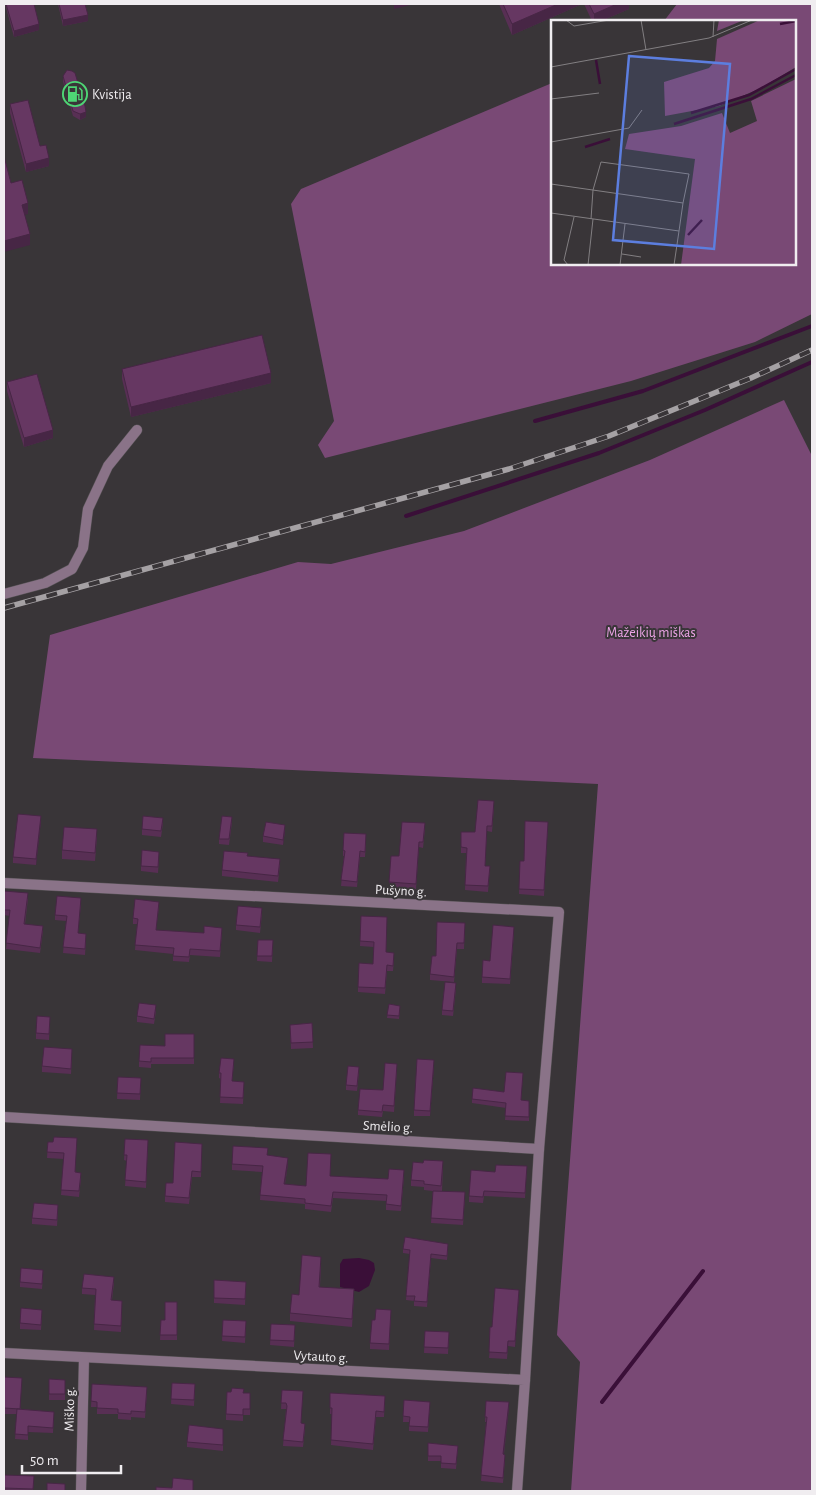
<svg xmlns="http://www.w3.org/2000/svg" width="816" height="1495" font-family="'Alegreya Sans',sans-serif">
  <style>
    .forest { fill: #794975 }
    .water { fill: #3a0f38 }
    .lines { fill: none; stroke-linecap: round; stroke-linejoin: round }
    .stream { stroke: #3a0f38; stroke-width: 4 }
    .minor-casing { stroke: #565255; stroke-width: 11 }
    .minor { stroke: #8a7388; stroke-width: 10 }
    .rail-casing { stroke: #a5a1a4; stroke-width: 5.5 }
    .rail { stroke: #393538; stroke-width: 4; stroke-dasharray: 11; stroke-linecap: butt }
    .wall { fill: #582f54 }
    .shaded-wall { fill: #472645 }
    .building { fill: #663762; stroke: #472645 }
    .labels { text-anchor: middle; stroke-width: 4; stroke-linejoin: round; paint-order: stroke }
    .poi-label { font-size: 14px; fill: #f0edf0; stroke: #393538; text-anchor: start }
    .park-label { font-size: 14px; fill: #eca4e6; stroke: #393538 }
    .street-label { font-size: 14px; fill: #f0edf0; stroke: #393538 }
    .inset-river { fill: none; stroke: #3a0f38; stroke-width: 2.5 }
    .inset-road { fill: none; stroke: #827f82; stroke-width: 1 }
    .view { fill: #5c7edf; fill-opacity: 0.15; stroke: #5c7edf; stroke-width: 2.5 }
    .inset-edge { fill: none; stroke: #f0edf0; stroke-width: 2.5 }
  </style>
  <rect width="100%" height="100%" fill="#393538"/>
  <g class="forest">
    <path d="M677 4H812V314L755 342 631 381 325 458 318 445 334 421 291 204 301 189 552 83V264H795V21H664Z"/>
    <path d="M784 400 812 456V1491H571L580 1362 557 1335 598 784 33 758 50 635 298 562 331 564 464 531 650 460Z"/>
  </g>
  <path class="water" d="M359 1258 369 1260 374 1263 375 1270 369 1286 359 1292 340 1287V1264L343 1259Z"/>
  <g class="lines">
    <g class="stream">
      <path d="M535 421 643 391 812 326"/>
      <path d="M406 516 599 453 705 410 812 362"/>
      <path d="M602 1402 703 1271"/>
    </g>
    <defs>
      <g id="minor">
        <path d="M4 594 45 583 72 569 83 548 88 509 108 466 137 430"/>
        <path d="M4 883 559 912 539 1149"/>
        <path d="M4 1117 539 1149 525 1380"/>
        <path d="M4 1353 525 1380 517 1491"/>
        <path d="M81 1491 84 1358"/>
      </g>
    </defs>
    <use href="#minor" class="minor-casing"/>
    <use href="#minor" class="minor"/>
    <defs>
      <path id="rail" d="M4 608 509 469 609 436 751 378 812 350"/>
    </defs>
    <use href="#rail" class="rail-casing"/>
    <use href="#rail" class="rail"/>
  </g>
  <g class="wall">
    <path d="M5 4H34L39 30 14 37Z"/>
    <path d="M58 4H85L88 21 63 26Z"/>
    <path d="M499 4H582L512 35Z"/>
    <path d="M584 4H629V9L601 21H592Z"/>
    <path d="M63 76 86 117 80 120 73 116 63 82Z"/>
    <path d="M10 104 40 146 49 166 26 172 10 113Z"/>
    <path d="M122 369 271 383 131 417 122 379Z"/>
    <path d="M7 382 53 438 24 447 7 391Z"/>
    <path d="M494 807 492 832 487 831 485 866H490L488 892 465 890 466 853H461V832H475Z"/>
    <path d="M41 821 36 865 13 863V857Z"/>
    <path d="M232 822 229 845 219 844V839Z"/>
    <path d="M548 822 544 896 519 894 520 861H524Z"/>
    <path d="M163 823 161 837 142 835V829Z"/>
    <path d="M425 829 423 848 419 847 416 889 389 888 391 856H399Z"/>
    <path d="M285 831 283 845 263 842V836Z"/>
    <path d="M97 837 95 861 62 859V850Z"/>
    <path d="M366 840 365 857H360L357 887 341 886 344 856H343V850Z"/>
    <path d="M247 856 280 865 278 882 222 876V870Z"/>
    <path d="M159 858 158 873 141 871V866Z"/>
    <path d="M4 891 28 899 25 924 43 931 40 953 6 949 10 916 4 915Z"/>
    <path d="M81 904 78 933 86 939 85 955 63 953 66 921 55 920V915Z"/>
    <path d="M159 907 156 930 204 933H222L220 957 190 955 189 962 173 961V954L135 950 137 924H133V918Z"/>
    <path d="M262 914 260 933 236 930V925Z"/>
    <path d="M361 916 386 952 394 959 393 971H387L385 994 358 992V987L373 964 374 947 360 946Z"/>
    <path d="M465 923 464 949H457L454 982 430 980V974L436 956Z"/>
    <path d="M514 932 510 984 482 983V977L490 961Z"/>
    <path d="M258 940H273L272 962 257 961Z"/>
    <path d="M456 989 453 1016 442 1015V1010Z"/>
    <path d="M389 1004 400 1006 399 1019 387 1018Z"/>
    <path d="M156 1011 154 1024 137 1022V1016Z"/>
    <path d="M50 1017 49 1040 36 1039V1033Z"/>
    <path d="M312 1023 313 1048 291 1049 290 1025Z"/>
    <path d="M194 1034V1064H151V1068L139 1067V1061L165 1046Z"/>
    <path d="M72 1055 71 1074 42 1072V1066Z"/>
    <path d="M234 1064 232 1081 244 1082 243 1104 220 1103 221 1079 219 1078V1073Z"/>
    <path d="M434 1066 430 1116H414V1110Z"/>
    <path d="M397 1069 394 1112 383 1111 382 1117 358 1115V1110L383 1090Z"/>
    <path d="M359 1073 357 1091 346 1090V1085Z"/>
    <path d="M118 1077 141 1078 140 1100 117 1099Z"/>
    <path d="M472 1099 529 1101V1121L505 1120 506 1108 472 1103Z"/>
    <path d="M54 1137 76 1172 81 1178 79 1197 61 1195 64 1159 47 1158 48 1142H53Z"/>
    <path d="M125 1139 148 1140 146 1188 125 1186 127 1161 124 1160Z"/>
    <path d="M202 1149 201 1177H192L189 1204 165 1202V1196L173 1183Z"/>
    <path d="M267 1155 288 1164 285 1184 306 1186 331 1176 388 1179 404 1176 401 1211 386 1210V1201L333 1198 331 1212 305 1209V1204L260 1200 262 1172 232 1170V1164Z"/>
    <path d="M527 1166 525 1198 484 1196 483 1203 469 1202V1196L495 1172Z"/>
    <path d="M443 1167 442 1191 465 1198 463 1225 431 1223 433 1191 424 1190V1187L411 1186V1180Z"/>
    <path d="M58 1210 57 1226 32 1224V1218Z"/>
    <path d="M448 1248 447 1260 431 1258 427 1307 414 1306V1301L406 1300 410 1254 403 1253V1249Z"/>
    <path d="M321 1264 320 1287 354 1296 352 1327 290 1321V1313L299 1295Z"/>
    <path d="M43 1276 42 1289 20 1287V1282Z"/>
    <path d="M214 1280 246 1282 245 1305 214 1303Z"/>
    <path d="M114 1283 112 1300 122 1307 121 1332 94 1330 95 1295 82 1294V1288Z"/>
    <path d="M519 1295 515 1347 508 1346 507 1359 489 1358 492 1327Z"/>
    <path d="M177 1302V1340H160L161 1320H165Z"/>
    <path d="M391 1310 389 1350 370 1349V1343L375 1320Z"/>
    <path d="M42 1315 41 1330 20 1329V1323Z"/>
    <path d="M223 1320 246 1321 245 1343 222 1341Z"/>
    <path d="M271 1324 295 1325 294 1347 270 1345Z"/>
    <path d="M425 1331 449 1332 448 1354 424 1353Z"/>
    <path d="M4 1377 21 1409 54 1412 53 1433 28 1432V1440L15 1439 17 1414H4Z"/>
    <path d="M49 1379 65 1380V1400H49Z"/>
    <path d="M172 1383 195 1384 194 1406 171 1404Z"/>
    <path d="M92 1384 147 1392 145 1418 131 1417V1420L118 1419V1414H97V1407H91Z"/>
    <path d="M282 1390 305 1429 303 1447 283 1446 286 1409H281Z"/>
    <path d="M243 1393H250V1415H243V1421L226 1420V1414Z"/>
    <path d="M330 1393 385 1396 384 1417H376L373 1450 331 1445 332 1414H330Z"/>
    <path d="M404 1400 430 1402 428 1432 409 1431V1422H403Z"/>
    <path d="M486 1401 509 1407 504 1454 505 1460 503 1483 481 1481 486 1422H485Z"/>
    <path d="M223 1429V1451L187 1447V1442Z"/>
    <path d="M428 1443 458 1446 456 1469 441 1468V1461H428Z"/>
    <path d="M4 1475 34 1476 33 1491H4Z"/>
  </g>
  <g class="shaded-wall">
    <path d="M394 4H414L394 9Z"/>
    <path d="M558 4H582L512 35V24Z"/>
    <path d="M617 4H629V9L601 21H594V14Z"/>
    <path d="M88 15V21L63 26V20Z"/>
    <path d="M39 24V30L14 37V31Z"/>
    <path d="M86 112V117L80 120V114Z"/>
    <path d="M49 158V166L26 172V164Z"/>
    <path d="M28 203V214L22 216V205Z"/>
    <path d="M30 234V245L4 252V241Z"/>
    <path d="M271 373V383L131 417V407Z"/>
    <path d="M53 430V438L24 447V438Z"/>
    <path d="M41 816V821L36 865V859Z"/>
    <path d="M285 825V831L283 845V840Z"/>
    <path d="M434 1060V1066L430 1116V1111Z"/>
    <path d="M288 1158V1164L284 1189V1184Z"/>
    <path d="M519 1290V1295L515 1347V1341Z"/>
    <path d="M509 1402V1407L503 1460V1454Z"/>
  </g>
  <g class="building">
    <path d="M6 4H34L39 24 14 31Z"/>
    <path d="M59 4H85L88 15 63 20Z"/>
    <path d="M503 4H558L512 24Z"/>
    <path d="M589 4H617L594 14Z"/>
    <path d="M67 70 72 71 75 73 85 106 86 112 80 114 73 111 63 76Z"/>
    <path d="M28 100 40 146 46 145 49 158 26 164 10 104Z"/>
    <path d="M4 156 11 183 22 180 28 203 22 205 30 234 4 241Z"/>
    <path d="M262 335 271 373 131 407 122 369Z"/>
    <path d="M37 374 53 430 24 438 7 382Z"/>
    <path d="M478 800 494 801 492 826H487L485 866H490L488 886 465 885 467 848 461 847V832H475Z"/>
    <path d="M18 814 41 816 36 859 13 857Z"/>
    <path d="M143 816 163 818 161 831 142 829Z"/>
    <path d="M222 816 232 817 229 839H219Z"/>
    <path d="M525 821 548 822 544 890 519 889 520 861H524Z"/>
    <path d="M266 822 285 825 283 840 263 836Z"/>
    <path d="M402 822 425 823 423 842H419L416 884 389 882 391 856H399Z"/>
    <path d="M64 827 97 829 95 853 62 850Z"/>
    <path d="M344 833 366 834 365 852 360 851 357 882 341 880 345 851 343 850Z"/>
    <path d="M142 850 159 852 158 867 141 866Z"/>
    <path d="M224 851 248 853 247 856 280 859 278 876 222 870Z"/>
    <path d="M4 891 28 893 24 924 43 926 40 948 6 943 10 910H4Z"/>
    <path d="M57 896 81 898 78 933 86 934 85 949 63 947 67 916 55 915Z"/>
    <path d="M135 899 159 902 156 930 204 933V926L222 928 220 951 190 949 189 957 173 956 174 948 135 945 138 919 133 918Z"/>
    <path d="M238 906 262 908 260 927 236 925Z"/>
    <path d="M361 916 387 917 386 952 394 953 393 966 387 965 385 988 358 987 359 963 373 964 374 942 360 941Z"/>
    <path d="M437 922 465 923 464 943H457L454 977 430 974 432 956H436Z"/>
    <path d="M493 925 514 927 510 979 482 977 483 960 490 961Z"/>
    <path d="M258 940H273L272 956H257Z"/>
    <path d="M445 982 456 983 453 1011 442 1010Z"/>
    <path d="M139 1003 156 1005 154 1019 137 1016Z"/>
    <path d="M389 1004 400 1006 399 1016 387 1015Z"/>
    <path d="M37 1016 50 1017 49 1034 36 1033Z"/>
    <path d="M312 1023 313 1042 291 1043 290 1025Z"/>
    <path d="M165 1034H194V1058H151V1062L139 1061 140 1045 165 1046Z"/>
    <path d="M44 1047 72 1049 71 1069 42 1066Z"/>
    <path d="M221 1058 234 1059 232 1081 244 1082 243 1098 220 1097 221 1073H219Z"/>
    <path d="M417 1059 434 1060 430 1111 414 1110Z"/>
    <path d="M385 1063 397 1064 394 1106 383 1105 382 1112 358 1110 360 1089 383 1090Z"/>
    <path d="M348 1066 359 1067 357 1086 346 1085Z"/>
    <path d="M506 1072 523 1073 521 1100 529 1101V1117L505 1116 506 1103 472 1099 473 1088 504 1092Z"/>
    <path d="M118 1077 141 1078 140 1094 117 1093Z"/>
    <path d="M54 1137 77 1138 75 1172 81 1173 79 1191 61 1190 64 1153 47 1152 48 1142H53Z"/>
    <path d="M125 1139 148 1140 146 1182 125 1180 127 1155H124Z"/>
    <path d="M175 1142 202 1144 201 1172 192 1171 189 1198 165 1196 166 1183H173Z"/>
    <path d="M233 1146 268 1148 267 1155 288 1158 284 1184 306 1186 308 1153 331 1154 330 1176 388 1179 389 1169 404 1170 401 1206 386 1204 387 1195 333 1192 331 1206 305 1203V1199L260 1195 263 1166 232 1164Z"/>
    <path d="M4 1159H5L4 1174Z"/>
    <path d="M424 1160 443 1161 441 1186 424 1184V1181L411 1180 413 1162 423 1163Z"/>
    <path d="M496 1165 527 1166 525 1193 484 1191 483 1197 469 1196 471 1170 495 1172Z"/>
    <path d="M433 1191 465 1192 463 1220 431 1218Z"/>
    <path d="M34 1203 58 1205 57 1220 32 1218Z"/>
    <path d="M405 1237 448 1244 447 1256 431 1254 427 1302 414 1301 415 1296H406L410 1250 403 1249Z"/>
    <path d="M302 1255 321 1257 319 1287 354 1289 352 1319 290 1313 292 1294 299 1295Z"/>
    <path d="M21 1268 43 1270 42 1284 20 1282Z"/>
    <path d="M84 1274 114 1277 111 1300 122 1301 121 1326 94 1324 96 1289 82 1288Z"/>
    <path d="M214 1280 246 1282 245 1299 214 1298Z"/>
    <path d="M495 1288 519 1290 515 1341H508L507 1353 489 1352 490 1327H492Z"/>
    <path d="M165 1302H177V1335H160L161 1320H165Z"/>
    <path d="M21 1308 42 1310 41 1325 20 1323Z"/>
    <path d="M376 1309 391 1310 389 1344 370 1343 372 1320H375Z"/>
    <path d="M223 1320 246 1321 245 1337 222 1336Z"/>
    <path d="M271 1324 295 1325 294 1341 270 1340Z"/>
    <path d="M425 1331 449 1332 448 1348 424 1347Z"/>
    <path d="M4 1377 22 1378 20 1409 4 1408Z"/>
    <path d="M49 1379 65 1380V1394H49Z"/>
    <path d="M172 1383 195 1384 194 1400 171 1399Z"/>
    <path d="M92 1384 147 1387 145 1412 131 1411V1414L118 1413V1409L97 1408V1402L91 1401Z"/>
    <path d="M232 1388 244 1389 243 1393H250V1409H243V1415L226 1414 227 1392H231Z"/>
    <path d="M282 1390 303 1391 301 1423 305 1424 303 1442 283 1440 287 1406 286 1403H281Z"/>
    <path d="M330 1393 385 1396 384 1412 376 1411 373 1444 331 1440 332 1408H330Z"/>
    <path d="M404 1400 430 1402 428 1427 409 1426 410 1417 403 1416Z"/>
    <path d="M486 1401 509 1402 503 1454 505 1455 503 1478 481 1475 487 1417H485Z"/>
    <path d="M17 1409 54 1412 53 1428 28 1426V1435L15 1434Z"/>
    <path d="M189 1425 223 1429V1445L187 1442Z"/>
    <path d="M428 1443 458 1446 456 1464 441 1463V1456H428Z"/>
    <path d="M4 1475 34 1476 33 1489 4 1488Z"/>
    <path d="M173 1478 193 1480V1491H156V1487L172 1488Z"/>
    <path d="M47 1483 65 1484V1491H47Z"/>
  </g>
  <defs>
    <symbol id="fuel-ring" viewBox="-11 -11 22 22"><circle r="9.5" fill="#393538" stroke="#4ed675" stroke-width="1.5"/><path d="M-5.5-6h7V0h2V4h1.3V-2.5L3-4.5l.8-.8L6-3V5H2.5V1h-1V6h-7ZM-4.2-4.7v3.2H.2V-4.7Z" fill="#4ed675"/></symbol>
  </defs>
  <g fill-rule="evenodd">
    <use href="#fuel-ring" x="61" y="80" width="28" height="28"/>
  </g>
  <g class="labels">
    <g class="poi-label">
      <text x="92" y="99">Kvistija</text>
    </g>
    <g class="park-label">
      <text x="651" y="637">Mažeikių miškas</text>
    </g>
    <g class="street-label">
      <text transform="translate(401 890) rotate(3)" y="5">Pušyno g.</text>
      <text transform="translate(388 1126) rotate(3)" y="5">Smėlio g.</text>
      <text transform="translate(321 1356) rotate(3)" y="5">Vytauto g.</text>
      <text transform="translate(69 1409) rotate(-89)" y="5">Miško g.</text>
    </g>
  </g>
  <g transform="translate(551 20)">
    <rect width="245" height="245" fill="#393538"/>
    <path d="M168 0H193L166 11ZM209 0H245V47L210 68 168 86 114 96 113 62 158 48 164 41 166 19ZM245 59V245H130L144 139 74 129 78 114 130 106 171 93 179 113 206 101 200 81Z" fill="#794975"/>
    <path class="inset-river" d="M229 4 245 1M45 40 49 64M140 93 198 75 245 49M123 104 200 79 245 55M34 127 59 119M137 215 151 200"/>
    <path class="inset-road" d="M15 0 23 6 58 0M90 0 95 30M162 17 163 0M0 47 158 18 201 0M0 79 48 73M0 122 78 108 91 90M0 164 132 183 128 211M0 193 128 211 123 245M40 199 42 170 50 142 138 154 132 183M71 234 90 237M17 245 13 240 23 197M37 245 42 199M69 245 74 204"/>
    <path class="view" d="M78 36 179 44 163 229 62 220Z"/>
    <rect width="245" height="245" class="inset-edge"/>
  </g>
  <rect width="816" height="1495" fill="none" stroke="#f0edf0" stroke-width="10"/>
  <path d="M22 1465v8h99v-8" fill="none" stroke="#f0edf0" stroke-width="2.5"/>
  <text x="30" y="1465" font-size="15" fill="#f0edf0" stroke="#393538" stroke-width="4" paint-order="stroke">50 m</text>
</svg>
